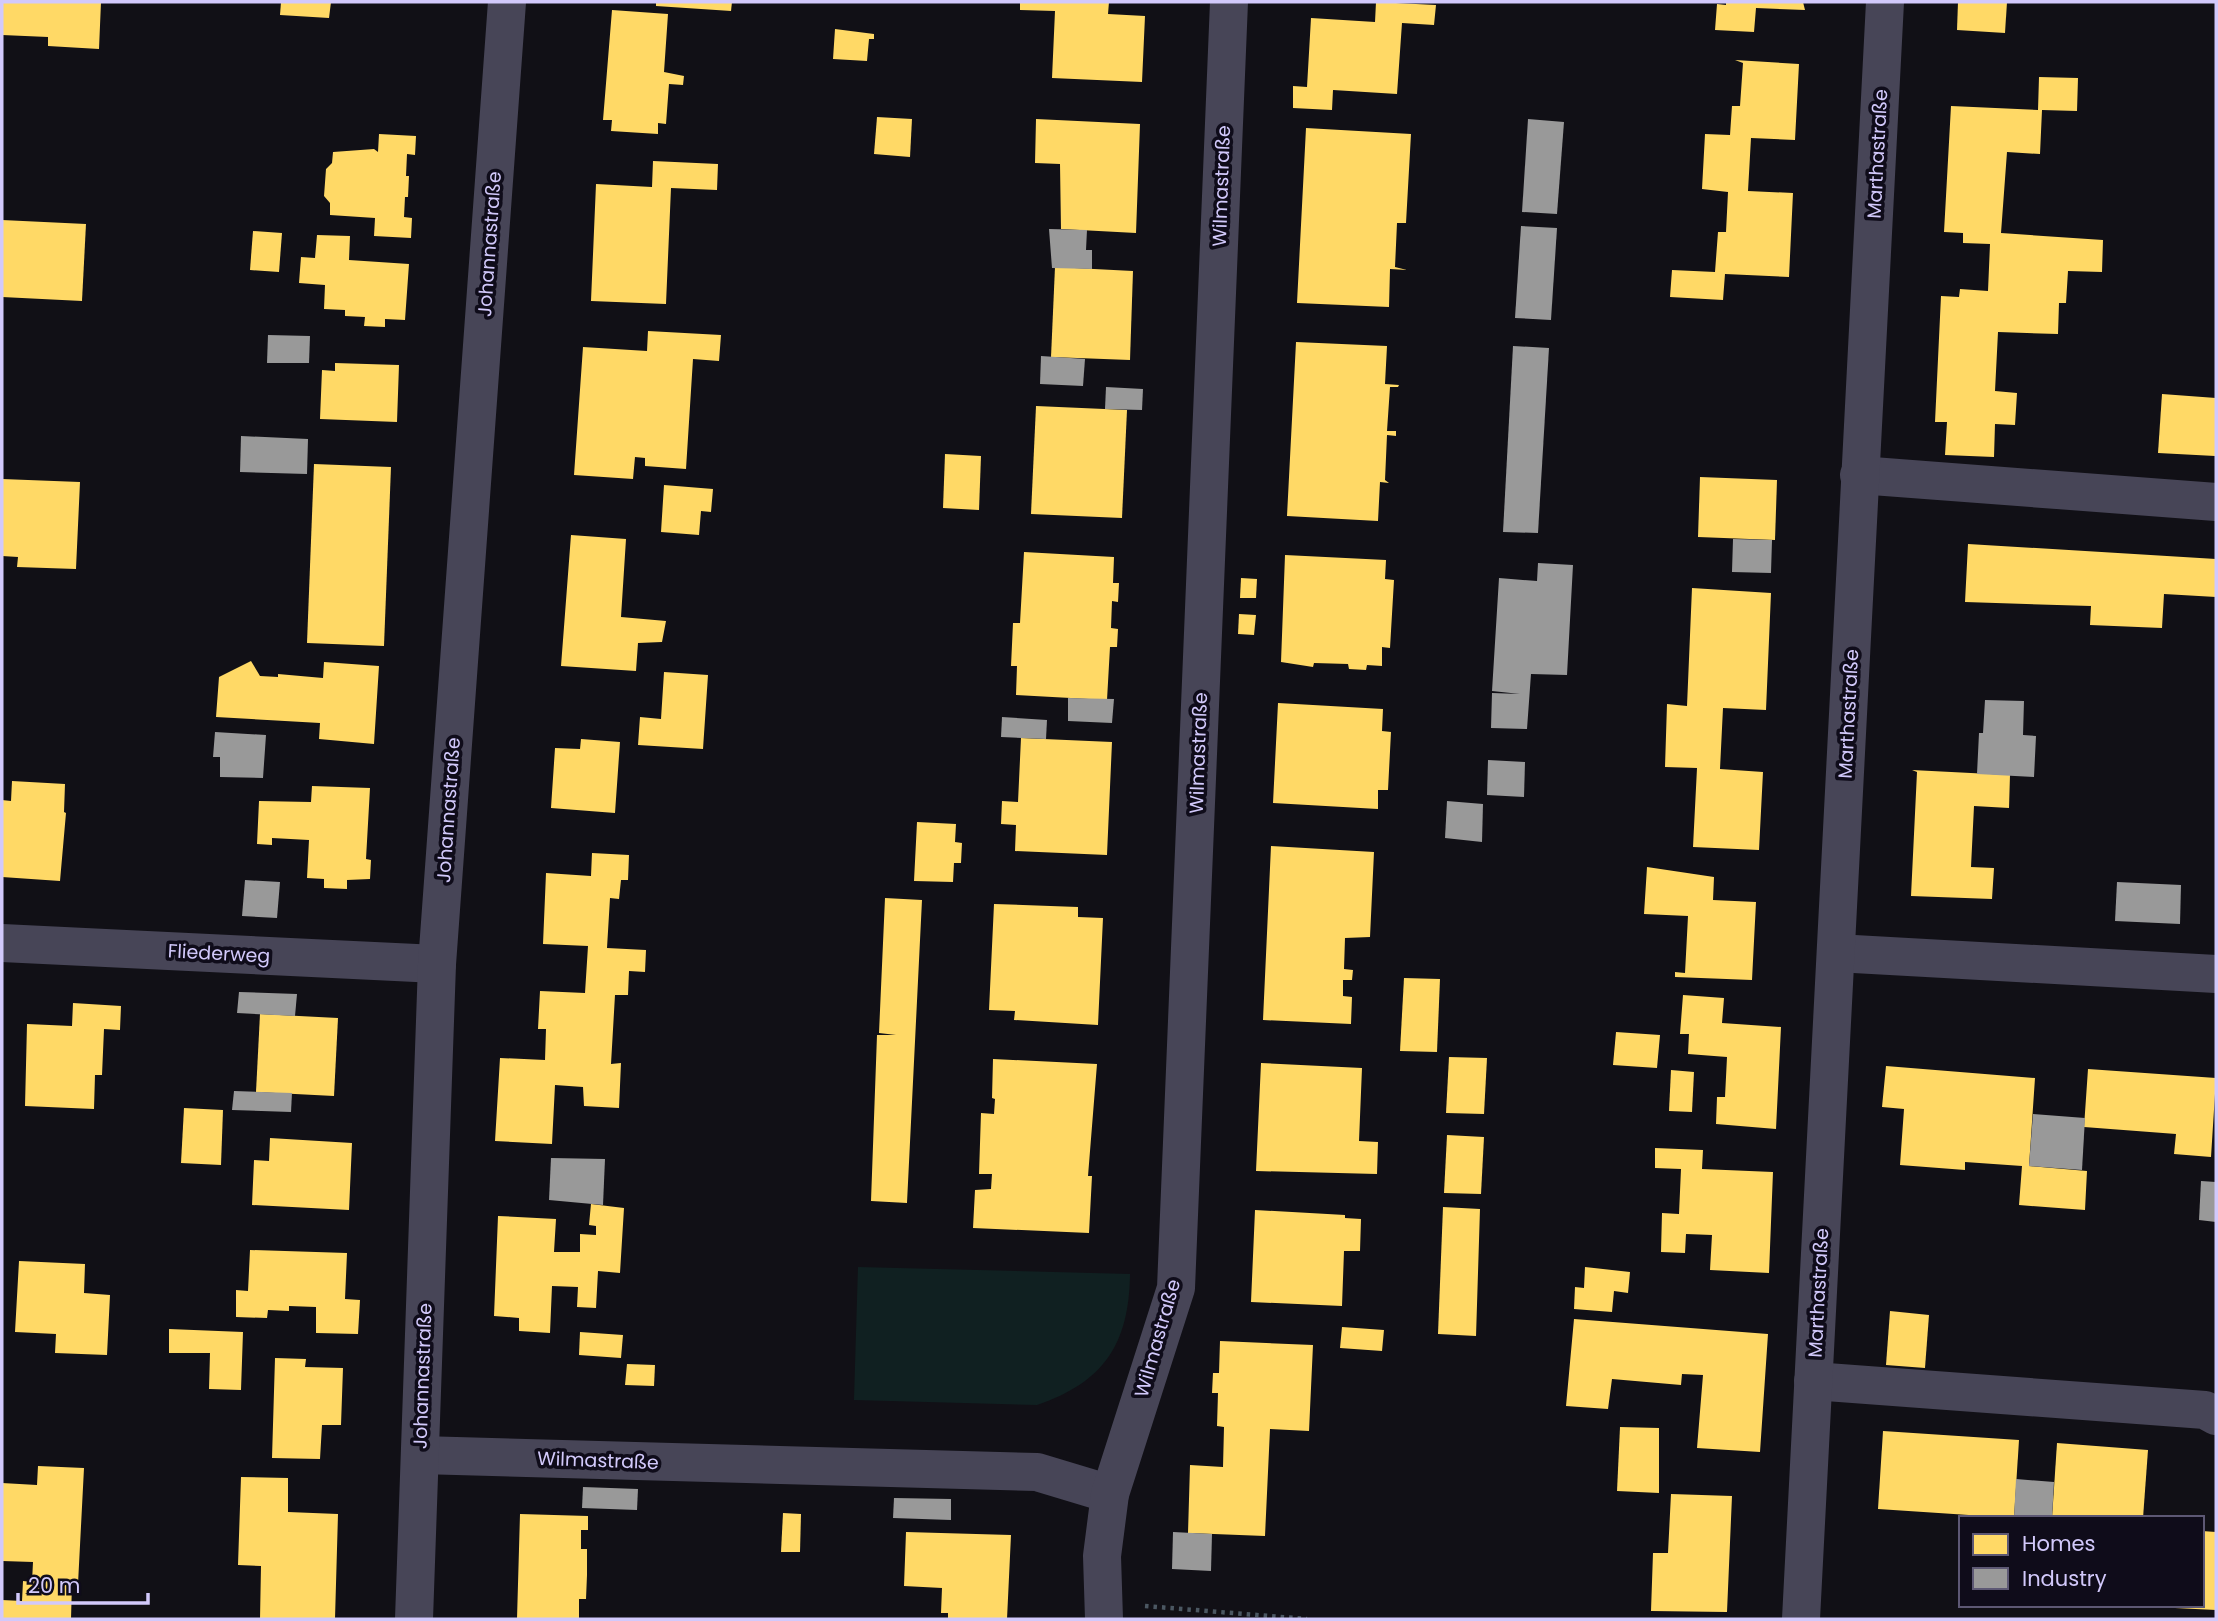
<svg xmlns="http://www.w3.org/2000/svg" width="2218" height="1621" font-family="Poppins,sans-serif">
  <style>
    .green { fill: #102021 }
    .homes { fill: #ffd966 }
    .industry { fill: #999 }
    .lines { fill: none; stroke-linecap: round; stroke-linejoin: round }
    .path { stroke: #4b5762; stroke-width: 4.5; stroke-dasharray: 3.5 5; stroke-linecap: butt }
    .minor { stroke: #474557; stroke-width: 38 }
    .labels { text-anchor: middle; stroke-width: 7; stroke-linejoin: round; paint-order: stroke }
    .street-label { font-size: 19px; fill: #d2c9fb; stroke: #0f0c1a }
  </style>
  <rect width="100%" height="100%" fill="#111016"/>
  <path class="green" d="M858 1267 1130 1274C1129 1344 1104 1382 1037 1405L854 1400Z"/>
  <g class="homes">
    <path d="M2 2H101L99 49 48 46V37L2 35Z"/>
    <path d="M281 2H331L329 18 280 15Z"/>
    <path d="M656 2H732L731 11 656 6Z"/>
    <path d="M1020 2H1109L1108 14 1145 16 1142 82 1052 78 1055 11 1020 10Z"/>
    <path d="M1376 2 1436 5 1434 25 1402 23 1397 94 1333 90 1332 110 1293 108V86L1307 87 1311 18 1375 22Z"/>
    <path d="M1726 2H1803L1805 10 1756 8 1754 32 1715 30 1717 4 1726 5Z"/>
    <path d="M1958 2H2007L2005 33 1957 30Z"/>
    <path d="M612 10 668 14 664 72 684 76 683 85 669 84 666 124 658 123V134L611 131 612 120H603Z"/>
    <path d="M835 29 874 34V39H869L867 61 833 59Z"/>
    <path d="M1735 60 1799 64 1795 140 1751 138 1748 191 1793 193 1789 277 1725 274 1723 300 1670 297 1672 270 1715 272 1718 232H1726L1728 192 1702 189 1705 134 1730 135 1732 106H1740L1743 63Z"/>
    <path d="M2039 77 2078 78 2077 111 2042 110 2040 154 2007 152 2001 233 2103 240 2102 272 2068 271 2066 303H2059L2058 334 1998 332 1995 391 2017 393 2015 425 1995 424 1994 457 1945 455 1947 422H1935L1941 296 1959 297 1960 289 1988 291 1990 244 1963 243V233L1944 232 1951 106 2038 110Z"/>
    <path d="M877 117 912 119 910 157 874 154Z"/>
    <path d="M1036 119 1140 124 1136 233 1061 229 1060 164 1035 163Z"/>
    <path d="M1306 128 1411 134 1406 223H1397L1395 267 1407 270 1390 269 1389 307 1297 303Z"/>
    <path d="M379 134 416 136 415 155 407 154 406 176H409L408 197H405L404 217 412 218 411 238 374 236 375 218 330 215V203L324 196 326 169 332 163 333 152 374 149 378 152Z"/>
    <path d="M653 161 718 164 717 190 671 188 666 304 591 301 596 184 652 187Z"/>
    <path d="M2 220 86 224 82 301 2 297Z"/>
    <path d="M253 231 282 233 279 272 250 270Z"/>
    <path d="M317 235 350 236 349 260 409 264 405 320 385 319V327L364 326 365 317 345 316V310L324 309 325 285 299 283 301 257 315 258Z"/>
    <path d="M1055 267 1133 271 1130 360 1051 357Z"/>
    <path d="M648 331 721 335 719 361 693 359 686 469 645 466V458L635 457 633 479 574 475 583 347 647 351Z"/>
    <path d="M1296 342 1387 346 1385 384 1399 385 1398 387H1390L1387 431H1396V436L1387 435 1385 480 1389 483 1380 482 1378 521 1287 516Z"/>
    <path d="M335 363 399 365 397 422 320 419 322 370 335 371Z"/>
    <path d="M2162 394 2216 398 2215 456 2158 453Z"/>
    <path d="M1036 406 1127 410 1122 518 1031 514Z"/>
    <path d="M945 454 981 456 979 510 943 508Z"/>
    <path d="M314 464 391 467 384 646 307 643Z"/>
    <path d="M1700 477 1777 480 1775 540 1698 537Z"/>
    <path d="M2 479 80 482 76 569 17 567 18 557 2 556Z"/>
    <path d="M664 485 713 489 711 512 701 511 699 535 661 532Z"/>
    <path d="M571 535 626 539 621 617 666 621 662 642 638 643 636 671 561 666Z"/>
    <path d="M1968 544 2216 559V597L2164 594 2162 628 2090 625 2091 606 1965 602Z"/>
    <path d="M1024 552 1114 557 1113 583H1119L1118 602 1112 601 1111 628 1118 629 1117 647H1110L1107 700 1016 695 1017 666H1011L1013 623H1020Z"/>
    <path d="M1285 555 1386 560 1385 579 1394 580 1390 648 1382 647V666L1367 665 1366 670 1349 669 1348 664 1314 663 1313 667 1281 662Z"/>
    <path d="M1241 578 1257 579 1256 598H1240Z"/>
    <path d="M1692 588 1771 593 1766 710 1723 708 1720 769 1763 772 1759 850 1693 847 1697 768 1665 767 1667 704 1687 706Z"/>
    <path d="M1239 614 1256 615 1254 635 1238 634Z"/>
    <path d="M251 661 260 676 278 677V674L323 678 324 662 379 666 374 744 319 739 320 723 216 717 219 677Z"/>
    <path d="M664 672 708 675 703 749 638 745 640 717 661 719Z"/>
    <path d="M1278 703 1383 709 1382 731 1391 732 1388 790H1378V809L1273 803Z"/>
    <path d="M1021 738 1112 742 1107 855 1015 851 1016 825 1001 824 1002 801 1018 802Z"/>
    <path d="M581 739 620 742 615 813 551 808 555 748 580 749Z"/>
    <path d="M1912 770 2010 775 2009 808 1974 806 1971 867 1994 868 1992 899 1911 896 1917 772Z"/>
    <path d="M12 781 65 784 64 812 66 813 60 881 2 877V800L11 801Z"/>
    <path d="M312 786 370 788 366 859 371 860 370 879 347 880V889L324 888V879L307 878 309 840 272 838V845L257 844 259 801 311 802Z"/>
    <path d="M917 822 956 824 955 842 962 843 961 863H954L953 882 914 881Z"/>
    <path d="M1271 846 1374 852 1370 937 1345 938 1344 969 1353 970 1352 980H1343V996L1352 997 1351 1024 1263 1020Z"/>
    <path d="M592 853 629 855 628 880H621L619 899 610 898 607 948 646 950 645 972 629 971 628 995H615L611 1064 621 1063 619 1108 584 1106 583 1087 555 1085 552 1144 495 1141 500 1058 545 1060 546 1029H538L540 991 585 993 588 946 543 944 546 873 591 876Z"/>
    <path d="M1647 867 1714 877 1713 900 1756 902 1752 980 1675 977V972L1685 973 1688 916 1644 914Z"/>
    <path d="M885 898 922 900 907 1203 871 1201 877 1035H896L879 1033Z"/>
    <path d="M994 904 1078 907V917L1103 918 1098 1025 1014 1020 1015 1011 989 1010Z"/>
    <path d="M1404 978 1440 979 1437 1052 1400 1051Z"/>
    <path d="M1683 995 1724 998 1722 1023 1781 1027 1776 1129 1716 1124 1717 1097H1725L1727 1057 1688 1054 1689 1034H1680Z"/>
    <path d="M73 1003 121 1006 120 1030 104 1029 102 1075H95L94 1109 25 1106 27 1024 72 1026Z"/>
    <path d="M260 1014 338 1018 334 1096 256 1092Z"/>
    <path d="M1616 1032 1660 1035 1657 1068 1613 1065Z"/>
    <path d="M1449 1057 1487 1058 1484 1114 1446 1113Z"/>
    <path d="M993 1059 1097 1064 1088 1176H1092L1089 1233 973 1228 975 1190 991 1189 992 1174H979L981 1113 994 1114 995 1099 992 1098Z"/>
    <path d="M1261 1063 1362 1068 1359 1141 1378 1142 1377 1174 1256 1171Z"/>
    <path d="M1886 1066 2035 1078 2029 1166 2087 1171 2085 1210 2019 1205 2022 1166 1965 1162V1170L1900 1165 1904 1109 1882 1107Z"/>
    <path d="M2088 1069 2216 1078 2211 1157 2174 1154 2176 1134 2084 1127Z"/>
    <path d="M1671 1070 1694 1072 1692 1112 1669 1111Z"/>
    <path d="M184 1108 223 1110 221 1165 181 1163Z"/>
    <path d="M1447 1135 1484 1137 1481 1194 1444 1193Z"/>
    <path d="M270 1138 352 1143 349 1210 252 1205 254 1160 269 1161Z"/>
    <path d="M1655 1148 1703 1150 1702 1169 1773 1172 1769 1273 1710 1270 1712 1235 1686 1234 1685 1253 1661 1252 1662 1213 1679 1214 1681 1169 1655 1168Z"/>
    <path d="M591 1204 624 1208 620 1273 598 1271 596 1308 577 1307 578 1287 552 1286 550 1333 519 1331V1318L494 1316 498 1216 556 1219 554 1252H580V1234L596 1235V1226L589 1225Z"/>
    <path d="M1443 1207 1480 1209 1476 1336 1438 1334Z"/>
    <path d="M1255 1210 1345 1215V1218L1361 1219 1360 1251H1344L1342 1306 1251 1302Z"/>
    <path d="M250 1250 347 1253 345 1299 360 1300 358 1334 316 1333V1307L289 1306V1311L268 1310 267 1318 236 1317V1290L248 1291Z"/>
    <path d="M19 1261 85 1264 84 1293 110 1295 107 1355 55 1353 56 1334 15 1332Z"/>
    <path d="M1585 1267 1630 1272 1628 1293 1614 1291 1612 1312 1574 1309 1575 1287 1584 1288Z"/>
    <path d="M1890 1311 1929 1315 1925 1368 1886 1365Z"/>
    <path d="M1574 1319 1768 1334 1760 1452 1697 1448 1703 1375 1682 1374 1681 1385 1612 1379 1608 1409 1566 1406Z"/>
    <path d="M1342 1327 1384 1330 1382 1351 1340 1348Z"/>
    <path d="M169 1329 243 1332 241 1390 209 1389 210 1353H169Z"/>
    <path d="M580 1332 623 1335 621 1358 579 1355Z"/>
    <path d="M1220 1341 1313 1345 1309 1431 1270 1429 1265 1536 1188 1533 1190 1465 1223 1467 1224 1427 1217 1426 1218 1393H1212L1213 1373H1219Z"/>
    <path d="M275 1358 306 1359 305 1367 343 1368 341 1425H322L320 1459 272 1458Z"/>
    <path d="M627 1364 655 1365 654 1386 625 1385Z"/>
    <path d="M1620 1427 1659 1428V1493L1617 1491Z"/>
    <path d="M1883 1431 2019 1440 2014 1518 1878 1509Z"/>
    <path d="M2057 1443 2148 1450 2143 1518H2052Z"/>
    <path d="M38 1466 84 1468 78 1584 72 1583 71 1619H2V1600L22 1601 23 1581 32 1582 33 1562 2 1561V1483L37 1485Z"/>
    <path d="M241 1477 288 1478V1512L338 1514 335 1619H260L261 1566 238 1565Z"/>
    <path d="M1671 1494 1732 1496 1727 1612 1651 1611 1653 1553H1668Z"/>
    <path d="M783 1513 801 1514 800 1552H781Z"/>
    <path d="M520 1514 588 1516V1530H581V1549H587V1575L586 1599H579V1619H517Z"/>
    <path d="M2202 1531 2216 1532V1610L2175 1608 2202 1605Z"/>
    <path d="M906 1532 1011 1535 1007 1619H948V1613H941L942 1588 904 1586Z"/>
  </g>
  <g class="industry">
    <path d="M1528 119 1564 122 1557 214 1522 212Z"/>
    <path d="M1521 226 1557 228 1551 320 1515 318Z"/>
    <path d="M1049 229 1087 230 1086 250H1092V269L1052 268Z"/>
    <path d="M268 335 310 336 309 363H267Z"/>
    <path d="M1513 346 1549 348 1538 533 1503 532Z"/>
    <path d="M1041 356 1085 359 1083 386 1040 384Z"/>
    <path d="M1106 387 1143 389 1142 410 1105 409Z"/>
    <path d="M241 436 308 439 307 474 240 472Z"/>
    <path d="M1733 539 1772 540 1771 573 1732 572Z"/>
    <path d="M1538 563 1573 565 1567 675 1531 674 1527 729 1491 728 1492 693 1520 694 1492 691 1499 578 1537 581Z"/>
    <path d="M1068 698 1114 699 1112 723 1068 721Z"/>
    <path d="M1985 700 2024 701 2023 735 2036 736 2034 777 1977 774 1979 733H1983Z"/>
    <path d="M1002 717 1047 720 1046 739 1001 737Z"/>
    <path d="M215 732 266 735 263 778 220 777V757H213Z"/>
    <path d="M1488 760 1525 762 1524 797 1487 795Z"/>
    <path d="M1447 801 1483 804 1482 842 1445 838Z"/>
    <path d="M245 880 280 882 277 918 242 916Z"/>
    <path d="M2117 882 2181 885 2180 924 2115 921Z"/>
    <path d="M239 992 297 994 295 1016 237 1013Z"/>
    <path d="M234 1091 292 1093 291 1112 232 1110Z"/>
    <path d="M2033 1114 2085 1118 2082 1170 2029 1166Z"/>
    <path d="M551 1158 605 1159 603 1205 549 1200Z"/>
    <path d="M2201 1181 2216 1182V1222L2199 1220Z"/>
    <path d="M2016 1479 2054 1482 2052 1518H2014Z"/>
    <path d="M583 1487 638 1489 637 1510 582 1508Z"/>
    <path d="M894 1498 951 1499V1520L893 1518Z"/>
    <path d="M1173 1532 1212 1534 1211 1571 1172 1569Z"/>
  </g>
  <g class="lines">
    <path class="path" d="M1145 1606 1307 1619"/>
    <g class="minor">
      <path d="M1859 475 2216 502"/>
      <path d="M2 943 437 964"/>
      <path d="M1836 953 2216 974"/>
      <path d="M1813 1381 2205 1410 2216 1416"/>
      <path d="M420 1455 1037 1472 1110 1494"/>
      <path d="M414 1619 437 964 507 2"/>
      <path d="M1104 1619 1102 1556 1110 1494 1176 1288 1229 2"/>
      <path d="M1801 1619 1885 2"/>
    </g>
  </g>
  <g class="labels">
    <g class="street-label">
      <text transform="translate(1877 154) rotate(-87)" y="7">Marthastraße</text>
      <text transform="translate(1221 186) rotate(-88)" y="7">Wilmastraße</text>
      <text transform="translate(489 244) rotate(-86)" y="7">Johannastraße</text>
      <text transform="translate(1848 714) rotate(-87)" y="7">Marthastraße</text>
      <text transform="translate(1198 753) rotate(-88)" y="7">Wilmastraße</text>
      <text transform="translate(448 810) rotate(-86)" y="7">Johannastraße</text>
      <text transform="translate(219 953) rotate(3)" y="7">Fliederweg</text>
      <text transform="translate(1818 1293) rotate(-87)" y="7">Marthastraße</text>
      <text transform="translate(1157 1338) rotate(-74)" y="7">Wilmastraße</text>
      <text transform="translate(422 1376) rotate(-88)" y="7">Johannastraße</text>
      <text transform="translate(598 1460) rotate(2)" y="7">Wilmastraße</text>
    </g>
  </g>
  <rect width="2218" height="1621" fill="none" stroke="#d2c9fb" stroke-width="7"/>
  <rect x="1959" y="1516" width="245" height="91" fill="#0f0c1a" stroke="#5d5874" stroke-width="2"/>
  <rect x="1973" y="1534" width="35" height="21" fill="#ffd966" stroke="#5d5874" stroke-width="2"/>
  <text x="2022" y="1551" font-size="21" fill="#d2c9fb">Homes</text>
  <rect x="1973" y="1568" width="35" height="21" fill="#999999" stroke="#5d5874" stroke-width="2"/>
  <text x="2022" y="1586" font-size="21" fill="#d2c9fb">Industry</text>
  <path d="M18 1593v10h130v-10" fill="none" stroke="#d2c9fb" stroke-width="3.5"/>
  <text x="28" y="1593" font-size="21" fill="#d2c9fb" stroke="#0f0c1a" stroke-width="5" paint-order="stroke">20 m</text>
</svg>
